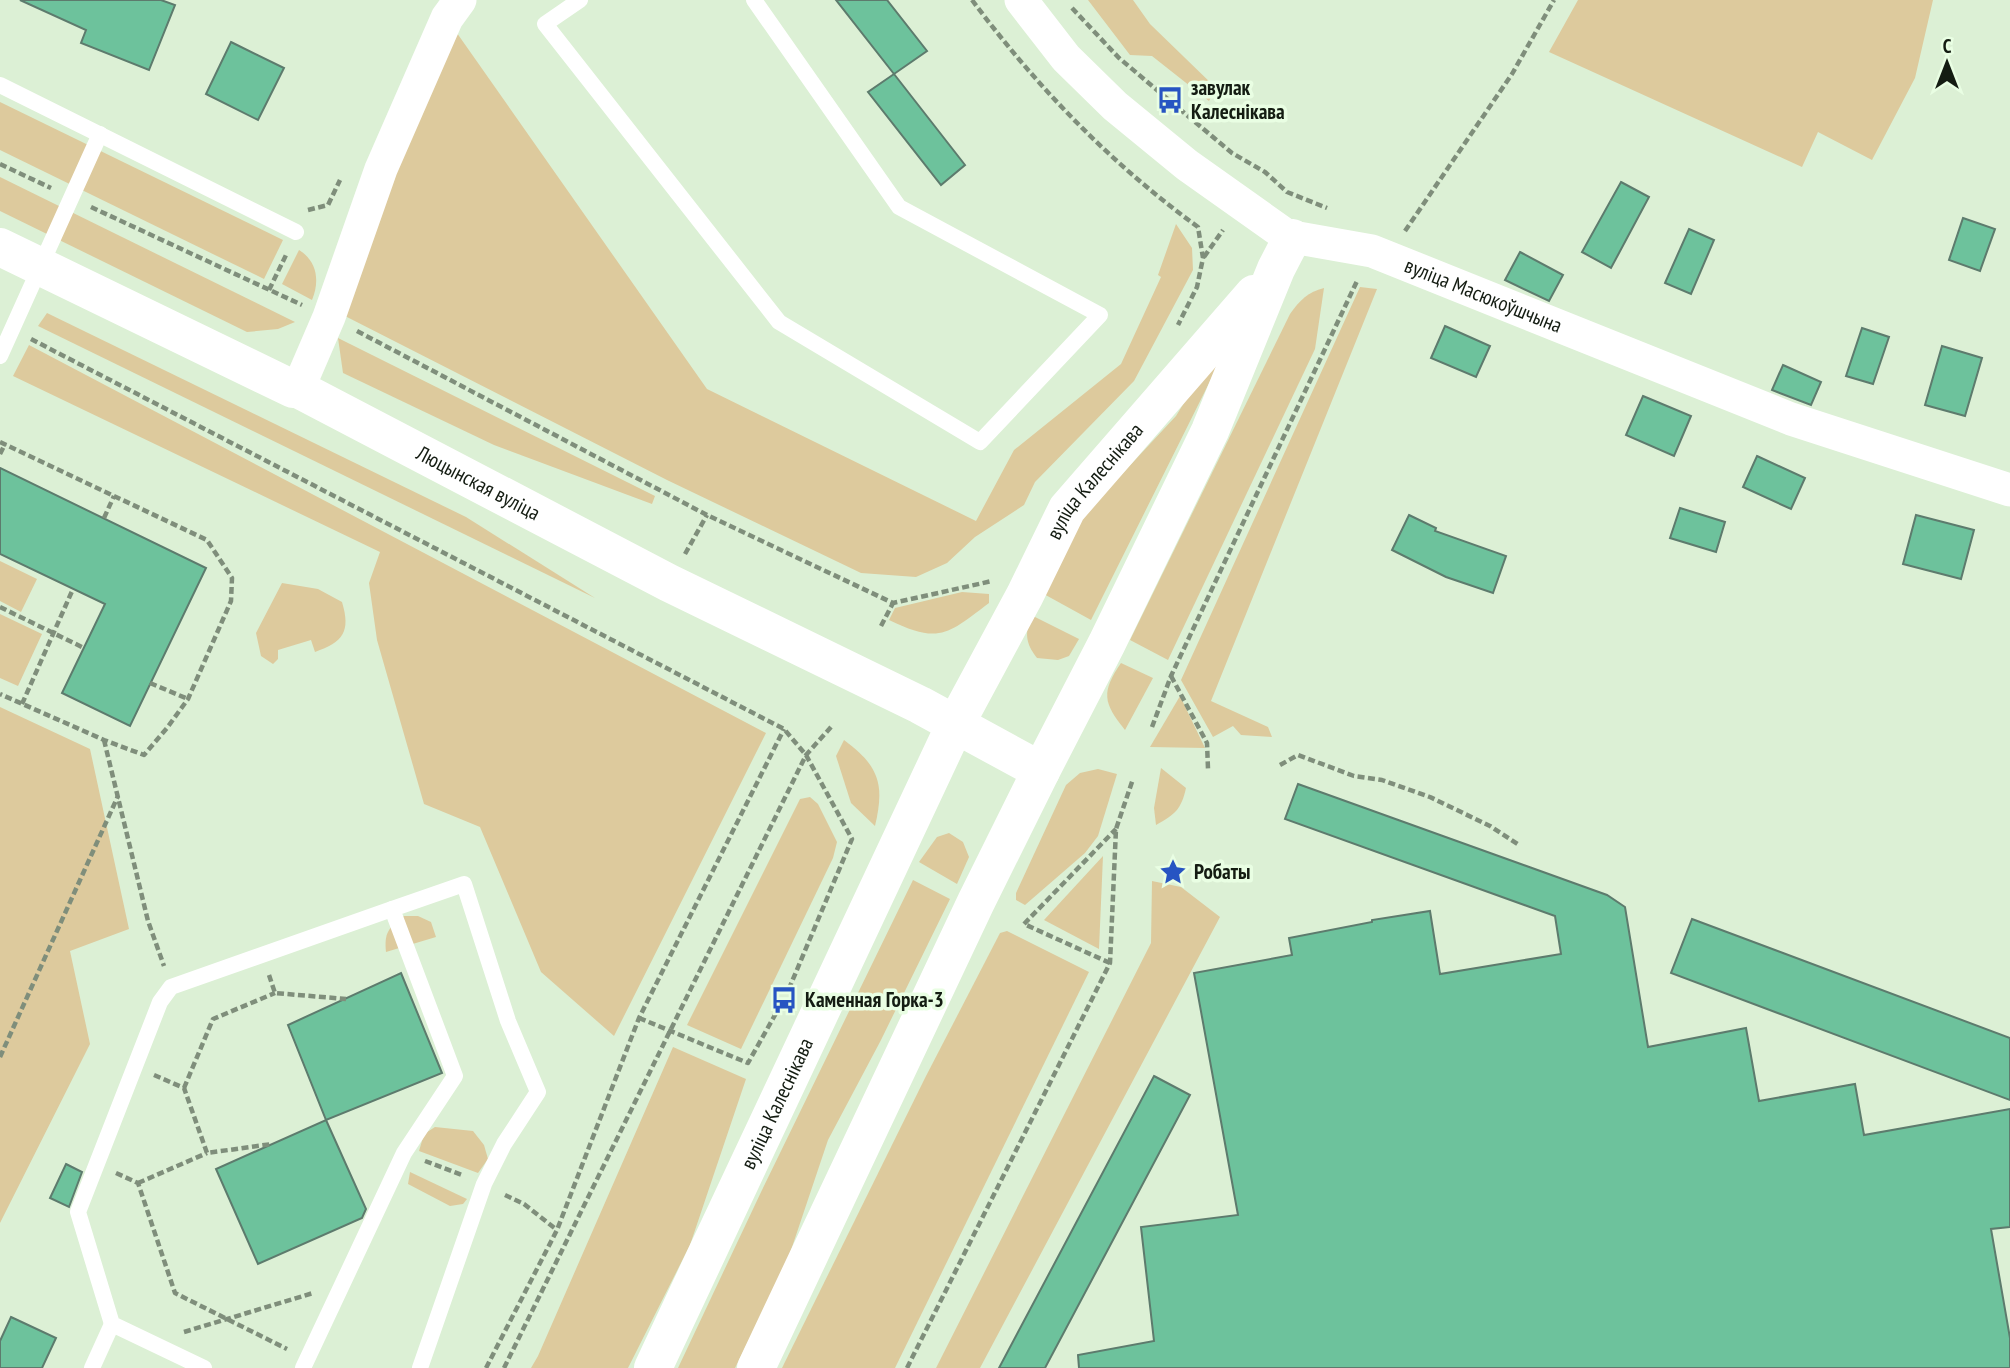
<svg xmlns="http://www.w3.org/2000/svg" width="2010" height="1368" font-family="'PT Sans Narrow',sans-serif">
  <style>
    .green { fill: #ddca9d }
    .building { fill: #6dc29c; stroke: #5d7b6d; stroke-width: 2 }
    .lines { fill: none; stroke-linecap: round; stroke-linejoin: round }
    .path { stroke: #7f8e7b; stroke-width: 4.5; stroke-dasharray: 7 3.5; stroke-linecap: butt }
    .service { stroke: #fff; stroke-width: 16 }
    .minor { stroke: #fff; stroke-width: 33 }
    .tertiary { stroke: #fff; stroke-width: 38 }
    .secondary { stroke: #fff; stroke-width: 38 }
    .labels { text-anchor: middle; stroke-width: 7; stroke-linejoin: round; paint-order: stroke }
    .poi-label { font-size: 21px; font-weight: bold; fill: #141c12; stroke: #e9fee3; text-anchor: start }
    .street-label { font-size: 21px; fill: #141c12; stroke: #e9fee3 }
  </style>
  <rect width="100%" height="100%" fill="#dcf0d5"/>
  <g class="green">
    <path d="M1088 0H1133L1150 24 1216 88 1209 101 1152 56 1130 55Z"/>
    <path d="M1578 0H1933L1915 78 1872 160 1818 132 1802 167 1549 52Z"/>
    <path d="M452 26 707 389 976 521 1014 450 1121 364 1161 277 1158 275 1176 224 1192 248 1193 270 1134 381 1035 482 1024 505 975 537 947 563 916 577 861 573 667 480 343 315Z"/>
    <path d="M0 102 283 240 264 279 0 150Z"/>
    <path d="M0 177 295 322 278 329 247 332 0 211Z"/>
    <path d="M299 250C317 261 320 281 312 300L282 284Z"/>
    <path d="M1360 287 1377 289 1211 701 1268 727 1272 737 1241 735 1233 726 1213 737 1181 680Z"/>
    <path d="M1324 288 1315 349 1168 660 1130 640 1290 314C1300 300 1308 292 1324 288Z"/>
    <path d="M47 313 466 517 595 598 38 326Z"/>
    <path d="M1235 331 1091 620 1042 593 1082 517 1176 416 1223 339Z"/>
    <path d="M338 338 655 496 652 504 494 445 343 373Z"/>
    <path d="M29 345 766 733 614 1036 541 972 480 827 424 804 377 640 369 583 380 552 13 376Z"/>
    <path d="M0 561 37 579 21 612 0 601Z"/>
    <path d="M282 583 318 589 342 602C351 632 343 642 315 652L311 640 278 650V659L273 664 261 656 256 633Z"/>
    <path d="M962 592 989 594V603C947 635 939 644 889 620L895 608Z"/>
    <path d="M0 614 42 634 18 686 0 678Z"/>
    <path d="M1031 615 1079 639 1069 656 1058 660 1037 658C1025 643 1025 633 1031 615Z"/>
    <path d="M1121 663 1153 678 1125 730C1103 703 1101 692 1121 663Z"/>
    <path d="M1180 696 1205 748 1150 747Z"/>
    <path d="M0 707 90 749 129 929 70 951 90 1044 0 1223Z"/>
    <path d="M844 740C879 766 885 784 875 826L851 803 836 756Z"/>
    <path d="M1161 768 1186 788C1181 810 1175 814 1156 825L1154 808Z"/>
    <path d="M1098 769 1117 774 1098 836 1085 853 1025 905 1016 900V893L1066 785 1080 773Z"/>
    <path d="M810 797 818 804 837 842 833 858 741 1049 687 1025 800 799Z"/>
    <path d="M949 833 963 842 969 857 957 884 919 862 937 837Z"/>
    <path d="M1103 856 1099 949 1044 920Z"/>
    <path d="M913 880 950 899 881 1040 828 1140 786 1265 735 1368H678L762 1190Z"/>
    <path d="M1152 881 1181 887 1220 917 980 1368H936L1151 943Z"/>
    <path d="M404 916H418L431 922 436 937 386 952C384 934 388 927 404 916Z"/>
    <path d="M1007 931 1089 972 895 1368H782L925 1078 1000 933Z"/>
    <path d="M673 1047 746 1079 690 1245 628 1368H531L538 1356Z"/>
    <path d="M435 1127 473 1131 484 1145 488 1159 478 1173 419 1151 424 1134Z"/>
    <path d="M410 1172 467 1199 463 1204 450 1206 408 1184Z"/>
  </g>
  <g class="building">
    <path d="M20 0H161L175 5 149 70 81 43 86 30Z"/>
    <path d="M836 0H887L927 51 894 74Z"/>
    <path d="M231 42 284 68 258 120 206 94Z"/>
    <path d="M894 74 965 165 941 185 868 92Z"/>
    <path d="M1621 182 1649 197 1611 268 1582 252Z"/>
    <path d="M1963 218 1995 229 1980 271 1949 260Z"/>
    <path d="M1689 229 1714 240 1691 294 1665 283Z"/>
    <path d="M1520 252 1563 275 1549 301 1505 280Z"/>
    <path d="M1445 326 1490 346 1476 377 1431 358Z"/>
    <path d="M1862 328 1889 337 1873 384 1846 376Z"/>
    <path d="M1942 346 1982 358 1965 416 1925 405Z"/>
    <path d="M1783 365 1821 382 1811 405 1772 390Z"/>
    <path d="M1643 396 1691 416 1674 456 1626 435Z"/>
    <path d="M1757 456 1805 478 1791 509 1743 487Z"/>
    <path d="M0 468 206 568 130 726 62 693 105 604 0 554Z"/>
    <path d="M1680 508 1725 522 1716 552 1670 538Z"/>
    <path d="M1409 515 1436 528 1435 531 1506 556 1493 593 1446 577 1392 550Z"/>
    <path d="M1916 515 1974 530 1961 579 1903 564Z"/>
    <path d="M1298 784 1607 895 1625 907 1648 1047 1746 1028 1759 1101 1855 1084 1864 1135 2010 1109V1227L1991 1229 2010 1338V1368H1079L1078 1355 1154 1341 1141 1227 1238 1215 1194 973 1292 955 1289 938 1372 922V920L1430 911 1440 974 1561 954 1555 916 1285 819Z"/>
    <path d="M1692 919 2010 1038V1100L1671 973Z"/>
    <path d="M401 973 442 1073 326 1120 288 1025Z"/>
    <path d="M1154 1076 1190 1095 1045 1368H999Z"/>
    <path d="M326 1120 366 1209 362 1218 258 1264 216 1169Z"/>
    <path d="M66 1164 82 1172 69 1207 50 1198Z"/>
    <path d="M11 1317 56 1338 42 1368H0V1341Z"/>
  </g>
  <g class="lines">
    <g class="path">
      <path d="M972 0C1037 87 1110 163 1198 227L1203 258 1197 287 1178 325"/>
      <path d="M1072 8 1119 58 1232 153 1265 172 1287 192 1327 208"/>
      <path d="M0 164 51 188"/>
      <path d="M91 207 302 305"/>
      <path d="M308 210 328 205 340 180"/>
      <path d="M1405 231 1512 74 1554 0"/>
      <path d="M1204 257 1223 230"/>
      <path d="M269 290 287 253"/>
      <path d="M357 331 707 515 893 603 992 581"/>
      <path d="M31 339 784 729 806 755 852 839 788 991"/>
      <path d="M0 442 207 540 232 578 231 601 188 699 167 728 144 755 104 740 0 694"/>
      <path d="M0 454 5 444"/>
      <path d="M104 518 114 496"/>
      <path d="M685 554 707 515"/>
      <path d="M0 607 84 648"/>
      <path d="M881 626 893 603"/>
      <path d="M1171 676 1207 743 1208 769"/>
      <path d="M150 683 188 699"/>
      <path d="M22 704 73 589"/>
      <path d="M1152 727 1171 676 1357 281"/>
      <path d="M104 740 148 921 164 966"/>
      <path d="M1280 765 1298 755 1354 776 1382 780 1430 797 1490 826 1519 845"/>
      <path d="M1110 963 1024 924 1116 829"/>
      <path d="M269 975 275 993 346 999"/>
      <path d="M639 1018 748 1063 784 999"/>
      <path d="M0 1057 118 796"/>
      <path d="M154 1075 184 1088 207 1153 272 1144"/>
      <path d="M184 1088 213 1019 275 993"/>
      <path d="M425 1161 462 1175"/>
      <path d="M116 1173 138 1183 175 1293 287 1349"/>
      <path d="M138 1183 207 1153"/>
      <path d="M505 1195 524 1204 557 1230"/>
      <path d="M184 1332 313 1293"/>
      <path d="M486 1368 557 1230 639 1018 784 729"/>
      <path d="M504 1368 806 755 831 727"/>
      <path d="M907 1368 1110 963 1116 829 1133 779"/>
    </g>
    <g class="service">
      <path d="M580 0 545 24 779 322 980 442 1100 315 899 207 754 0"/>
      <path d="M0 85 296 232"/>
      <path d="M0 356 100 134"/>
      <path d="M92 1368 112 1324"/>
      <path d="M204 1368 112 1324 78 1212 160 1002 171 987 392 909"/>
      <path d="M303 1368 404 1153 455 1076 392 909 464 884 508 1021 538 1092 504 1144 484 1184 420 1368"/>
    </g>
    <g class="minor">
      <path id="s1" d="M1021 0 1066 58 1115 106 1187 165 1287 236 1372 251 1791 419 2010 490"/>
      <path d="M298 389 329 317 381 169 447 18 460 0"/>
    </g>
    <g class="tertiary">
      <path id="s2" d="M955 725 1025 595 1067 509 1254 294"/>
      <path d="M1041 771 1107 643 1210 431 1276 269 1292 238"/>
    </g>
    <g class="secondary">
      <path id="s3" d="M0 247 293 389H298L669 583 920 705 1041 771 976 902 756 1368"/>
      <path id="s4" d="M653 1368 955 725"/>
    </g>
  </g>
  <defs>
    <symbol id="bus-bare" viewBox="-9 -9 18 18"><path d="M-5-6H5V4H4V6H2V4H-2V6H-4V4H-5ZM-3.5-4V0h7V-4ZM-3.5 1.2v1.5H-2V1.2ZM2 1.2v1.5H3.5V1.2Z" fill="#2754c2" stroke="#e9fee3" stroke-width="2.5" paint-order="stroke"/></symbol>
    <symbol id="sight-bare" viewBox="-9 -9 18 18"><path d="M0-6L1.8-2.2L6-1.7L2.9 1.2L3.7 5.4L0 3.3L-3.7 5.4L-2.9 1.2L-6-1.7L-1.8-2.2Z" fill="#2754c2" stroke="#e9fee3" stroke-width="2.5" paint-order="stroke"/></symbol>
  </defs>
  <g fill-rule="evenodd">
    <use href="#bus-bare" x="1151" y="81" width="38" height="38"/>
    <use href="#sight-bare" x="1154" y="853" width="38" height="38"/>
    <use href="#bus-bare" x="765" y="981" width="38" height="38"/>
  </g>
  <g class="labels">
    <g class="poi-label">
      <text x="1191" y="95">завулак<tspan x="1191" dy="24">Калеснікава</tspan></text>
      <text x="1194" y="879">Робаты</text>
      <text x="805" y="1007">Каменная Горка-3</text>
    </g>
    <g class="street-label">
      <text dy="7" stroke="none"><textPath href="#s1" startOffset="564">вуліца Масюкоўшчына</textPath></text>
      <text dy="7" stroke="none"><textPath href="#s3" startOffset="534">Люцынская вуліца</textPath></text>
      <text dy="7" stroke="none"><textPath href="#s2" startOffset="282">вуліца Калеснікава</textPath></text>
      <text dy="7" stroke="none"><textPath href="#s4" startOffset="292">вуліца Калеснікава</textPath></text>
    </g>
  </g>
  <g transform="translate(1947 63)" stroke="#e9fee3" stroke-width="5" paint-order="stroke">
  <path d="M0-5L12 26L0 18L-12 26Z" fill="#141c12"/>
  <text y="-10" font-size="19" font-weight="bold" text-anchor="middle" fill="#141c12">С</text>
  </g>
</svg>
